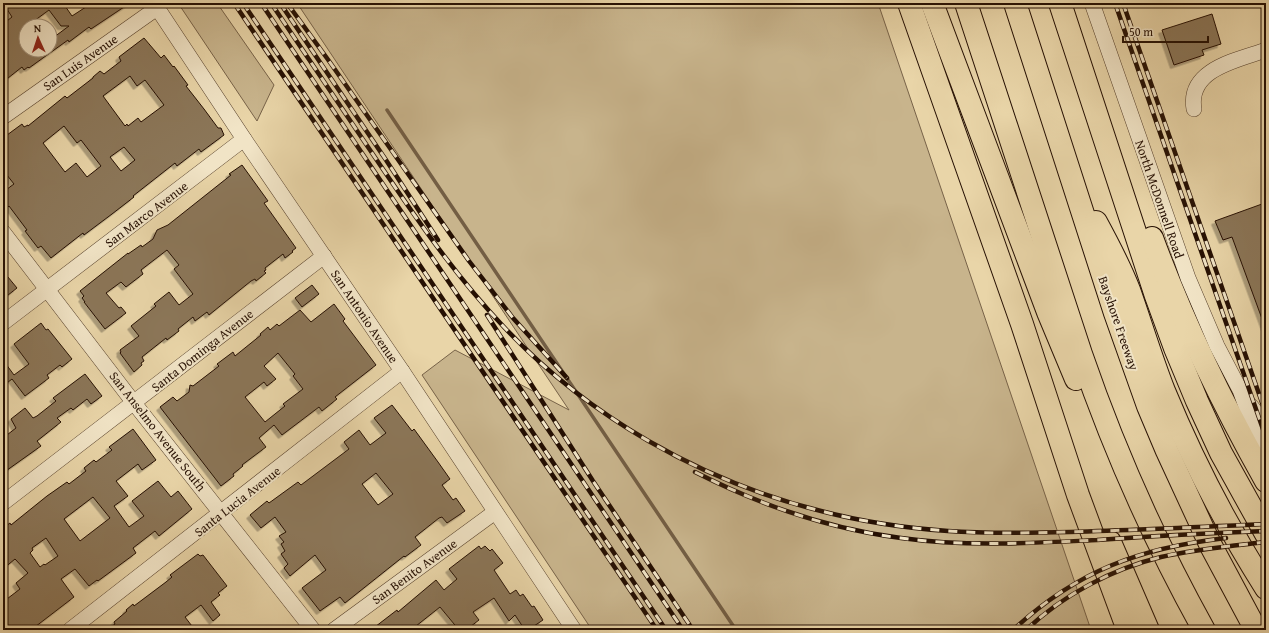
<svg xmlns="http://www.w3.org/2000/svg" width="1269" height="633" font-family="'Gentium Book Plus',serif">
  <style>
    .green { fill: #c8b48c; stroke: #776248 }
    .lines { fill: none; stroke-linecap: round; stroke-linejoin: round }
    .stream { stroke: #735e44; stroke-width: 3.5 }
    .building { fill: #8b7659; stroke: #261003; fill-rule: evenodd; filter: url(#shadow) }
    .minor-casing { stroke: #57412c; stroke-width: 16 }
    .highway-casing { stroke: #261003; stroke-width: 24 }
    .minor { stroke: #f1e4c6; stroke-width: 15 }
    .highway { stroke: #e9d5a8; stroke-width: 22 }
    .rail-casing { stroke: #261003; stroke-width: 4.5 }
    .rail { stroke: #f1e4c6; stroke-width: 3; stroke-dasharray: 9; stroke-linecap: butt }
    .labels { text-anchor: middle; stroke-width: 4; stroke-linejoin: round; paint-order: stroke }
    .street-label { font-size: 13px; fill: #261003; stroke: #f1e4c6 }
  </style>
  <defs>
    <filter id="shadow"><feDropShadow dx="-3.5" dy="3.5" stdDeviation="0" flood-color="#0004"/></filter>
  </defs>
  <rect width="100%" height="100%" fill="#e9d5a8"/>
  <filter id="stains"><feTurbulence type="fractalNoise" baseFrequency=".005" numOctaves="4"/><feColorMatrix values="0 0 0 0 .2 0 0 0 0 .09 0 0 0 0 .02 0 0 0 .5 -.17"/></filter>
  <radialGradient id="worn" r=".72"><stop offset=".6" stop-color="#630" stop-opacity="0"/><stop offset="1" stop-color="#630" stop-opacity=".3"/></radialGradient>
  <g class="green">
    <path d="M178 3H217L274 85 257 121Z"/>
    <path d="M297 3H878L1091 630H592L422 375 455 350 569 410Z"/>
  </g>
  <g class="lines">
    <path class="stream" d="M387 110 736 630"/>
  </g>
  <g class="building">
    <path d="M3 3H63L72 16 92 3H130L91 29 89 27 69 42 68 40 29 68 28 67 24 70 22 67 3 82V24L12 17ZM49 10 61 26H69L50 40V50H26V26H38L34 21Z"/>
    <path d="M1212 14 1221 44 1202 50 1204 55 1174 65 1162 30Z"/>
    <path d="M144 38 161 58 164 55 173 67 174 66 188 85 186 86 204 109 218 128H221L224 135 201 152 199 149 177 166 175 163 133 196 134 197 112 214 84 235 83 233 51 258 41 246 38 248 25 231 27 230 9 206 7 208 3 203V192L14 184 3 170V138L22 124 24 127 28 125V126L65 96 67 98 93 78V77L100 71 104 74 121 61 119 57ZM130 76 137 86 145 80 164 105 141 122 138 118 128 126 127 124 125 126 103 96ZM64 126 77 143 81 140 101 166 87 177 76 163 65 172 43 143ZM124 147 135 160 121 171 110 157Z"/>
    <path d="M242 165 268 201 264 203 296 248 292 251 293 252 285 258 283 254 265 268 266 270 264 271 266 273 256 281 255 279 251 281 209 315 207 312 195 321 193 317 178 329 179 331 167 340 166 338 142 357 144 361 141 363 142 365 134 372 120 353 121 352 120 350 139 336 131 326 156 306 154 304 169 292 179 305 193 294 174 269 179 265 167 250 141 270 143 274 126 287 121 282 106 293 119 308 121 307 126 313 105 329 84 302H85L82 298 84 296 80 291 128 253V254L141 245 142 247 153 239 157 230 168 225 231 175 229 174Z"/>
    <path d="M1262 204 1266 213 1265 327 1232 237 1223 240 1215 221Z"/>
    <path d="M3 271 17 288 3 299Z"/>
    <path d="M312 285 319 294 302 307 295 298Z"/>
    <path d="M334 304 345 319 343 321 376 365 335 397 337 399 322 411 319 407 282 435 274 425 259 438 266 447 242 465 243 466 233 474 234 476 221 486 160 407 173 397 177 401 189 392 190 385 193 386 219 366 217 364 233 352 235 356 261 335 260 334 268 327 270 330 277 324 279 326 300 310 311 322ZM278 353 295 374 293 376 303 389 283 404 285 406 265 422 245 397 264 382 267 386 276 379 264 366Z"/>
    <path d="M41 323 46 330 48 329 72 359 62 367 60 365 47 375 49 378 25 396 12 379 3 386V360L14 375 29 364 14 344Z"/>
    <path d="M85 374 102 396 91 404 87 399 73 410 71 408 57 418 61 422 37 441 41 446 3 473V438L16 428 11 419 25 408 33 418 37 416 56 401 53 398Z"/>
    <path d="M392 405 412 431 414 429 438 462 450 479 442 485 453 500 456 498 465 511 447 523 442 517 439 518 415 537 421 545 405 557 404 556 345 603 340 597 320 611 302 588 326 570 315 555 290 576 284 568 288 564 281 554 285 551 281 544 284 542 279 536 286 532 275 517 261 528 250 515 267 501 269 503 298 482 301 485 349 449 344 442 359 430 370 445 386 433 374 418ZM376 473 393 494 378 505 362 484Z"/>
    <path d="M133 429 156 460 142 470 138 464 116 481 128 496 114 506 129 527 144 516 132 501 158 481 171 497 178 491 192 509 159 536 155 531 133 548 136 553 98 581 97 580 89 586 75 569 61 579 74 597 31 630H3V602L20 589 16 583 28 573 15 559 3 569V528L10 523 11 525 47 496 67 482 69 484 86 471 84 468 94 460 96 462 112 450 109 447ZM93 497 110 518 80 541 64 519ZM46 538 58 556 45 565 44 564 40 567 30 553 33 550 32 548Z"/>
    <path d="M479 546 481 549 485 546 490 551 492 549 503 563 494 570 510 594 516 590 520 596 523 594 532 607 534 606 543 620 528 630H525L515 615 509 621 494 598 473 612 479 620 466 630H459L440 607 411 630H371L397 610 398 612 436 580 444 590 457 579 449 569Z"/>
    <path d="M198 554 200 556 203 555 227 586 218 593 220 595 211 602 220 615 213 621 201 605 185 617 195 630H107L115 624 114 622 127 611 126 610 133 604 134 606 166 582 172 577 170 575Z"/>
  </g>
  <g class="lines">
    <defs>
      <g id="minor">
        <path d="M154 3 244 139 402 371 574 630"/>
        <path d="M1092 3 1188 278 1217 346 1240 390 1256 434 1266 454"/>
        <path d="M1194 109C1187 69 1238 60 1266 50"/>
        <path d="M3 117 157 8"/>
        <path d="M3 232 134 403 313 630"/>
        <path d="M3 323 244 139"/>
        <path d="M1251 406 1266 426"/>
        <path d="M3 503 324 256"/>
        <path d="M70 630 402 371"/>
        <path d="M334 630 495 512"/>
      </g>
      <g id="highway">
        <path d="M909 3 1022 324 1078 495 1128 630"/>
        <path d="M932 3 1048 312 1076 379"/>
        <path d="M966 3 1081 354C1114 450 1155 542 1204 630"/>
        <path d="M1015 3 1115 313 1148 406 1167 451 1210 544 1256 630"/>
        <path d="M1060 3 1156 296 1175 348 1197 401 1221 453 1266 534"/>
        <path d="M1096 222C1108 244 1120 267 1129 290 1141 324 1151 358 1164 391 1192 459 1226 525 1266 588"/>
        <path d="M1152 238C1183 322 1222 403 1266 481"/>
        <path d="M1110 542 1148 630"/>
      </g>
    </defs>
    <use href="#minor" class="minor-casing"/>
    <use href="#highway" class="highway-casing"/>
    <use href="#minor" class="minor"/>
    <use href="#highway" class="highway"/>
    <defs>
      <g id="rail">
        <path d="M234 3 657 630"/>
        <path d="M243 3 666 630"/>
        <path d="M261 3 683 630"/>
        <path d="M271 3C304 52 337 101 370 150 411 211 452 272 503 326 587 416 701 481 821 511 863 522 905 528 948 531 989 534 1030 533 1070 532 1136 530 1201 527 1266 524"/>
        <path d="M280 3 386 160 438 240"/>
        <path d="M287 3 329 61 469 261 513 318 567 378"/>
        <path d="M1115 3 1266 438"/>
        <path d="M1123 3 1266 414"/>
        <path d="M487 315 593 481 693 630"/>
        <path d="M695 472C760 505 829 529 901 538 966 547 1032 543 1097 540 1153 536 1210 533 1266 531"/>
        <path d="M1013 630C1078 570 1140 548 1226 538"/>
        <path d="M1026 630C1063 595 1112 569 1161 557 1196 549 1231 546 1266 542"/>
      </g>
    </defs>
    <use href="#rail" class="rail-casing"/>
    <use href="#rail" class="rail"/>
  </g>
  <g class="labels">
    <g class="street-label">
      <text transform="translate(80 62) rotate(-35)" y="5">San Luis Avenue</text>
      <text transform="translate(1160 199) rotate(71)" y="5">North McDonnell Road</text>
      <text transform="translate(146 214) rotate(-37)" y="5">San Marco Avenue</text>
      <text transform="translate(365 316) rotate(56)" y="5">San Antonio Avenue</text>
      <text transform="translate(1119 323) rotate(71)" y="5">Bayshore Freeway</text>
      <text transform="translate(202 350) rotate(-38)" y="5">Santa Dominga Avenue</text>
      <text transform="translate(158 431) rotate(52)" y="5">San Anselmo Avenue South</text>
      <text transform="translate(237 501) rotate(-38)" y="5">Santa Lucia Avenue</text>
      <text transform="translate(414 571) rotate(-36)" y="5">San Benito Avenue</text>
    </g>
  </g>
  <rect width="1269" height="633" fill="none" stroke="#e9d5a8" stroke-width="16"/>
  <rect x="4" y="4" width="1261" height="625" fill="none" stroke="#261003" stroke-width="2"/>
  <rect x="8" y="8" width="1253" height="617" fill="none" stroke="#261003"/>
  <g transform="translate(38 38) rotate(357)"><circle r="19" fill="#f1e4c6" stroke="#a08f78"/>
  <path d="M0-3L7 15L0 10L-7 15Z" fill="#8f2418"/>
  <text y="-6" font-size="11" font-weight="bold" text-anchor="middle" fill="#261003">N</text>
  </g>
  <path d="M1123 36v6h85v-6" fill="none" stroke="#261003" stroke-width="2"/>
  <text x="1129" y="36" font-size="12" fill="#261003" stroke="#f1e4c6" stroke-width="3" paint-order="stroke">50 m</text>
  <rect width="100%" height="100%" filter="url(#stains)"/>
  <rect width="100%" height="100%" fill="url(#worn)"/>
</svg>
